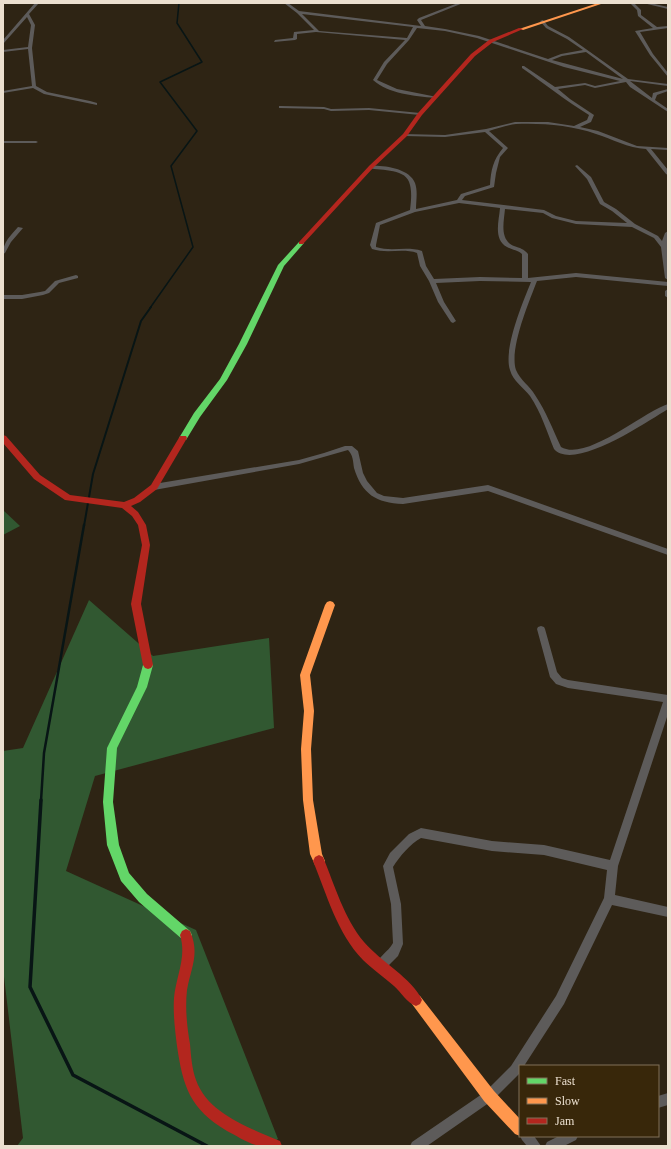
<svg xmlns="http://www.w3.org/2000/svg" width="671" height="1149" font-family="'Times New Roman',serif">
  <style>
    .green { fill: #315831 }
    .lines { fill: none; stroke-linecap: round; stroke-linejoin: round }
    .stream-far3 { stroke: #081515; stroke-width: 1.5 }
    .stream-far2 { stroke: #081515; stroke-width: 2 }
    .stream-far1 { stroke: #081515; stroke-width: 2.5 }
    .stream { stroke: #081515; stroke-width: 3.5 }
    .street { fill: #5d5b5a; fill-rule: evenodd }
    .fast { fill: #63d668; fill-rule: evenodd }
    .slow { fill: #ff974d; fill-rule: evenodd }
    .jam { fill: #b3261e; fill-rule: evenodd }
  </style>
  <rect width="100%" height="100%" fill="#2e2414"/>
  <g class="green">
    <path d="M3 510 20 526 3 535Z"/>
    <path d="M89 600 153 656 269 638 274 728 95 776 66 871 196 930 278 1139 267 1146H17L23 1138 3 968V751L23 748Z"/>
  </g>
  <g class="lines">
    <path class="stream-far3" d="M150 308 193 247 171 166 197 131 160 82 202 62 177 23 179 3"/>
    <path class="stream-far2" d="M84 526 93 474 141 321 151 307"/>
    <path class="stream-far1" d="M41 801 44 753 84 525"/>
    <path class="stream" d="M41 800 30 987 73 1075 207 1146"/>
    <g class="street">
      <path d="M35 3H39L29 14 35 25 32 48 36 86 47 92 90 101 97 103V105L44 94 33 88 3 93V91L32 86 28 49 3 52V50L28 47 31 25 27 17 3 44V40Z"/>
      <path d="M284 3H288L299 11 421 26 417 20 419 18 458 3H463L421 20 425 26 445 29 479 36 548 59 561 54 583 50 567 39 546 28 540 21 543 20 548 26 569 37 628 79 668 84V86L630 81 652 98 653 93 668 89V91L657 95 655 100 668 109V112L630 87 626 82 595 88 585 85 558 89 570 99 594 115 591 122 580 127 598 131 637 146 668 148V150L651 149 668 170V175L666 174 646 149C628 148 612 139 596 134 571 125 542 123 516 124 508 125 498 128 489 131L508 148 500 157 496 173 494 187 465 196 462 200 544 210 556 216 576 221 627 223 612 211 600 204 587 179 575 166 577 165 591 177 604 202 616 209 635 224 658 236 662 241 665 233 668 231V280L665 278 661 247 654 238 632 227 576 224 552 218 543 213 505 209C504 221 499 240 514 246 520 248 524 249 528 254V278L576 273 668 282V286L576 277 537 281C529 302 509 349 516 370 520 380 530 386 535 395 546 411 553 430 561 447 586 462 643 412 668 404V409C648 421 574 472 554 449 547 432 541 412 530 396 523 387 513 381 510 370 503 349 523 302 531 282L480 281 436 283 444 302 456 321 453 323 451 322 438 302 429 281 420 266 417 253C403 248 387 254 372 249L370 245 376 223 410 210C411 202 412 193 410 185 407 168 382 171 369 168V166C383 165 409 168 415 183 418 191 416 201 416 209L457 200 461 194 490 185C491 170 493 160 503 148L485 132 445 137 405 136H403V134L445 135 486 129 515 122H548L574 126 587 120 589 115C566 101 545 84 522 68V66H524L555 87 585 83 595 86 620 81 564 67 477 38 445 31 417 28 409 40 387 64 377 80 397 89 437 97 435 98C414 96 389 94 373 80L384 62 405 40 316 32 297 34V39L295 40 274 42 275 40 293 38 294 32 314 30 297 13ZM302 14 413 27 407 38 319 31ZM586 52 623 79 552 60 562 56ZM459 203 500 208C499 221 493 239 507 247 512 250 518 250 522 254V278L480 277 434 279 426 266 422 251C407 246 391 252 376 247V245L380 225 415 212Z"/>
      <path d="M630 3H634L641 10V15L657 27 668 26V28L640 32 653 54 668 73V77L650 55 635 31 653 28 638 16 637 10Z"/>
      <path d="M643 3H650L668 7V9Z"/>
      <path d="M281 106 324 107 331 109 369 108 420 113 422 114 420 115 369 110 331 111 324 109 279 108V106Z"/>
      <path d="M3 141H36L38 142 36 143H3Z"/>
      <path d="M18 227 23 228 11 242 5 253 3 254C3 242 11 235 18 227Z"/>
      <path d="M76 275 78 276V278L59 283 49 293 43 295 22 299H3V295H22L40 292 45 291 55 281Z"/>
      <path d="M668 289V298L665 296V291Z"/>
      <path d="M345 446H352L358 451 363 473 367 481 377 493 384 496 403 498 488 485 668 549V555L488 491 403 504C376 503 362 494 354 468 353 461 353 455 348 450L299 464 154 490 150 487 154 484 299 460 324 453Z"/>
      <path d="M541 626 544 627 545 629 557 672 562 678 568 680 668 695V714L618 866 615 895 668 907V917L612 905 564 1004 524 1066H520L519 1074 493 1100 427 1146H410L412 1142 485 1092 511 1066 556 996 604 898 607 870 544 855 492 851 421 838C410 844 400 856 393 867L401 904 403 944 398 956 384 970 380 971 376 970 375 966C378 957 388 952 393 943L391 904 383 866 390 853 409 834 421 828 492 841 544 845 610 860 663 702 568 688 556 684 550 677 537 629 538 627Z"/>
      <path d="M668 1093V1105L658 1108V1096Z"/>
      <path d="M520 1136H534L541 1146H527L522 1140Z"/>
      <path d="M559 1136H578L576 1140 564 1146H545L547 1142Z"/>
    </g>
    <g class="fast">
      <path d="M299 242 304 243 284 266 247 344 227 380 200 417 186 440H180L179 438 194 413 220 379 239 344 278 265Z"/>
      <path d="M148 661 151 662 153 665 147 687 117 748 113 802 119 845 129 873 147 894 190 931 192 935 190 939 186 941 182 939 139 902 121 881 107 845 103 802 107 748 137 687 143 665 145 662Z"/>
    </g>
    <g class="slow">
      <path d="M598 3H604L523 30 519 29Z"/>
      <path d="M330 601 333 602 335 605 310 675 314 711 311 749 313 800 322 854 325 861 323 865 319 867 315 865 310 854 303 800 301 749 304 711 300 675 325 605 327 602Z"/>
      <path d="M416 994 420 996 494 1091 520 1119V1136L515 1134 484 1101 412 1004 410 1000 412 996Z"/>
    </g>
    <g class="jam">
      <path d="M519 28 523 29 493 42 475 56 422 115 407 136 373 168 303 244H299V242L369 166 403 134 418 113 471 54 489 40Z"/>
      <path d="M3 435 6 436 40 475 70 495 124 502 134 498 151 485 180 436H186L187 438 157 489 140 502 131 506 138 512 146 525 150 545 141 604 153 665 151 668 148 669 145 668 143 665 131 604 142 545 138 525 132 516 122 508 65 500 34 479 3 443Z"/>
      <path d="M319 855 323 857C335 886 344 918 364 942 380 961 413 979 422 1000L420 1004 416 1006C407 1003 401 992 394 986 384 977 372 969 363 960 337 933 327 895 313 861L315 857Z"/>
      <path d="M186 929 190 931C200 954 191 967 187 990 185 1008 187 1027 190 1044 191 1056 192 1069 196 1080 208 1114 250 1128 280 1141L282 1146C275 1146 267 1147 261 1146 250 1145 237 1136 227 1131 190 1109 183 1087 177 1046 175 1030 173 1014 174 998 176 976 187 957 180 935L182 931Z"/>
    </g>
  </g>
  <rect width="671" height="1149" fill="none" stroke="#ebdfcf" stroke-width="8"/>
  <rect x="519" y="1065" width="140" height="72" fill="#38270a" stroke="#807159"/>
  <rect x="527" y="1078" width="20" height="6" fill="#63d668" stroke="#807159"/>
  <text x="555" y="1085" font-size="12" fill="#ebdfcf">Fast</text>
  <rect x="527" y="1098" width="20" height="6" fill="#ff974d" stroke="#807159"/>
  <text x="555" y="1105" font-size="12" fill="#ebdfcf">Slow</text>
  <rect x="527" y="1118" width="20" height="6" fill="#b3261e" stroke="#807159"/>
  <text x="555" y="1125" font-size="12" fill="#ebdfcf">Jam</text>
</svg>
